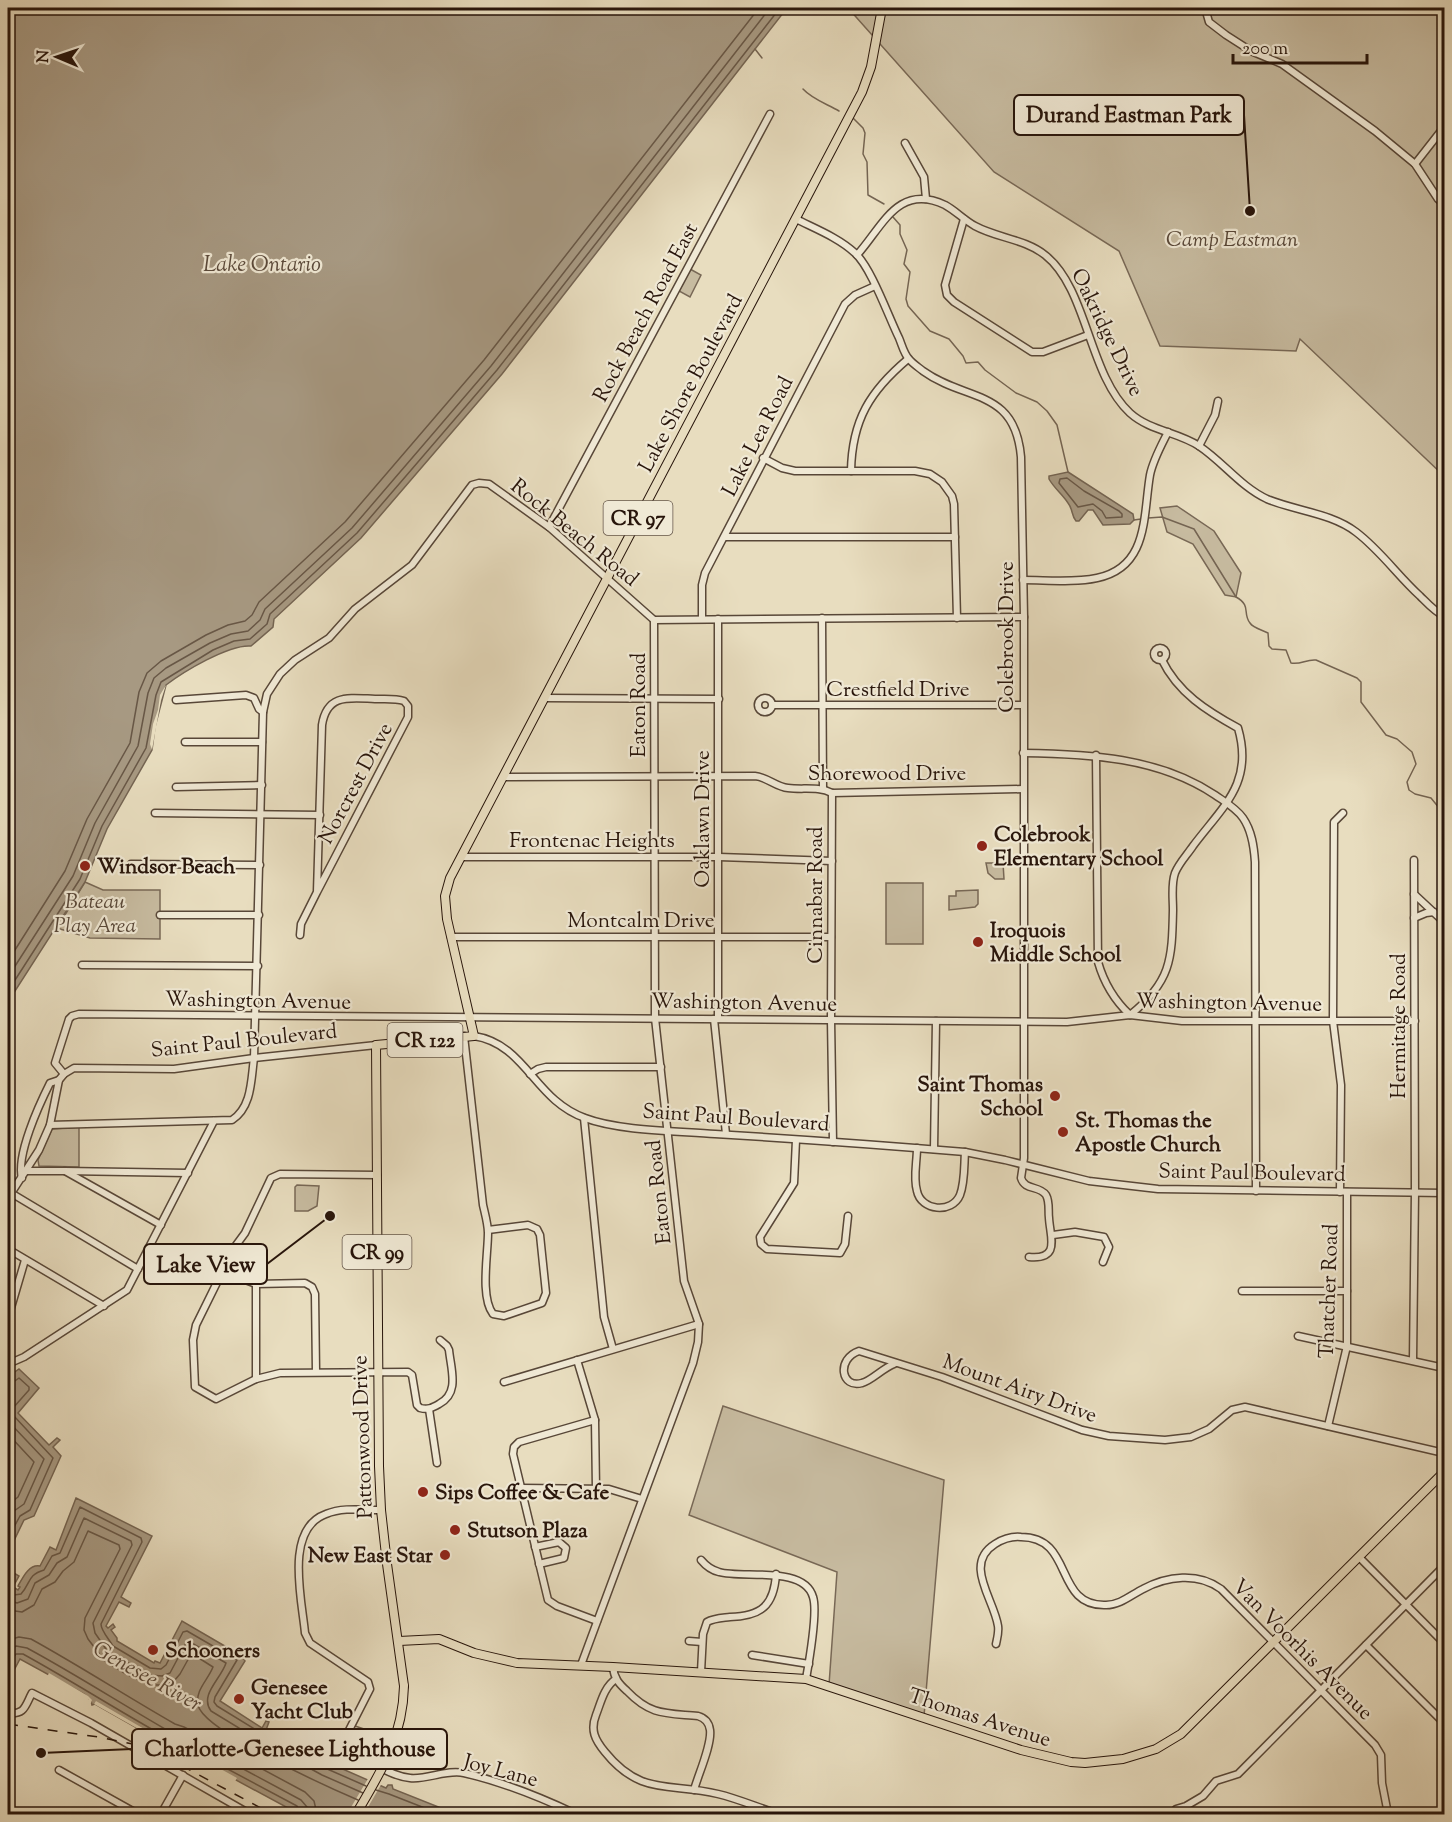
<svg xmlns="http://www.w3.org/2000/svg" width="1452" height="1822" font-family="'Sorts Mill Goudy',serif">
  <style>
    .green { fill: #c7bba0; stroke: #786856; stroke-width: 1.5 }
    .water { fill: #a79982; stroke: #746452; stroke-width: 1.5 }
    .pier { fill: #e8ddbf }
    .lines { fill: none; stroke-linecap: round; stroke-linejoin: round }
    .shore { stroke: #685746; stroke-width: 1.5 }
    .stream { stroke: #746452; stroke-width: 1.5 }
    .minor-casing { stroke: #584738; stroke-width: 9 }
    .major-casing { stroke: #28150b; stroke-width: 10 }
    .minor { stroke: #f0e9d5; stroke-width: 6 }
    .major { stroke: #e8ddbf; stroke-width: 8 }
    .rail { stroke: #28150b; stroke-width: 1.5; stroke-dasharray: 10 10; stroke-linecap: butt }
    .major-bridge-casing { stroke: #28150b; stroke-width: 10; stroke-linecap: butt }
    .major-bridge { stroke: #e8ddbf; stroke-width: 8 }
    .poi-dot { fill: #8f2418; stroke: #f0e9d5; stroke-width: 2 }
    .labels { text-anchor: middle; stroke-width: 4.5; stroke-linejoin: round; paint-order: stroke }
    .shield { fill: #f0e9d5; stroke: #645548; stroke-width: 1.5 }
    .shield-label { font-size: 20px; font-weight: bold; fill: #28150b }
    .park-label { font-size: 21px; font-style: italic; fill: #584738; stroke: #f0e9d5 }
    .street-label { font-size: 21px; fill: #28150b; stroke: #f0e9d5 }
    .poi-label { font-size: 21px; font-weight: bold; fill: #28150b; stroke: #f0e9d5; text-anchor: start }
    .water-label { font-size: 22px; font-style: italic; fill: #5b4a3b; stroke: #f0e9d5 }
    .leader { fill: none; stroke: #28150b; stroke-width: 2 }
    .callout-dot { fill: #28150b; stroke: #f0e9d5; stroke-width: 2 }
    .callout { fill: #f0e9d5; stroke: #28150b; stroke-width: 2 }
    .callout-label { font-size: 22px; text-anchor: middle; font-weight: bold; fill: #28150b }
  </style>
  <rect width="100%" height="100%" fill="#e8ddbf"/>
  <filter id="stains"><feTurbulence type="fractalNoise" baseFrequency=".00333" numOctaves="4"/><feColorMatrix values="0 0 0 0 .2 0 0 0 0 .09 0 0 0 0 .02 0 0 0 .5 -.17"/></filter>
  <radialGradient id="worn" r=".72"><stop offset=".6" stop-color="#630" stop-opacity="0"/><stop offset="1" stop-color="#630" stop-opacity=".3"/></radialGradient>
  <g class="green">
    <path d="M848 8H1444V476L1300 339 1296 351 1160 346 1119 251 994 172Z"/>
    <path d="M690 269 701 275 690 297 679 291Z"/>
    <path d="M1177 506 1214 531 1241 573 1236 597 1225 595 1193 544 1167 532 1160 508Z"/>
    <path d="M986 863H1003L1004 879H995L988 873Z"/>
    <path d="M85 882 103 890H160V939L90 938 57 928Z"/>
    <rect x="886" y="883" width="37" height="61"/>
    <path d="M978 890V904L975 907 949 910V896H956V891Z"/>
    <path d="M79 1127V1167L39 1166 38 1160 52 1129Z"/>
    <path d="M297 1185 319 1186 317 1206 308 1211H295V1187Z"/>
    <path d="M723 1406 944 1480 924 1716 829 1685 837 1572 689 1515Z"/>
  </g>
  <g class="water">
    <path d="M8 8H787L502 374 361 538 274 619 273 627 251 646C229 644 183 672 166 685L155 727 152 750 107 829 85 882 8 1002Z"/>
    <path d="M1068 472 1133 514 1134 520 1130 524 1103 525 1093 510H1088L1079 521H1076C1071 515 1073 509 1068 503 1062 494 1054 488 1049 479V476Z"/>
    <path d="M19 1369 39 1388 18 1413 49 1445 57 1438 60 1440 53 1447 61 1456 34 1516 24 1520 8 1553V1381L12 1374Z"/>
    <path d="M76 1498 152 1536 121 1597 131 1603 129 1607 119 1602 106 1626 108 1628 113 1624 115 1627 111 1630 117 1638V1641L154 1663 155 1661 160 1663 182 1621 235 1652 242 1656 245 1661 220 1701 262 1728 266 1721 269 1722 266 1730 278 1735 277 1737 281 1739 285 1736 291 1739 289 1743 314 1755 316 1752C322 1755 323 1762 331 1763L336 1756 346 1750 348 1752 338 1761V1767L386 1788 388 1785H392L393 1789 456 1814H299L173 1746 172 1748 95 1704 92 1705 91 1701 84 1694 20 1659 13 1672 8 1668V1583L14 1573 19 1576 13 1587 18 1590 20 1587 18 1586C23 1577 29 1564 40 1566L50 1547 56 1550Z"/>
  </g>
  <g class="pier">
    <path d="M166 685 161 700 152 750 150 744 153 724 158 710 160 695Z"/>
    <path d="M49 1673 88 1696 92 1700 91 1703 89 1704V1700L47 1677Z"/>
    <path d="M96 1701 170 1744 172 1742 237 1778 234 1783 94 1704Z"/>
    <path d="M369 1777 382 1783 364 1814H347Z"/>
  </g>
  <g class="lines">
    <g class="shore">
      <path d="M1067 478 1084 491 1119 511 1122 514V517L1106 518 1102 511 1093 504 1078 507 1059 483 1060 479Z"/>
      <path d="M8 961 65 871 87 819 130 743 139 692 147 673 161 661 206 635 228 625 245 621 252 615 259 602 345 522 484 360 759 8"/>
      <path d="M8 977 73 876 95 823 138 746 148 693 154 678 166 668 210 643 231 634 248 631 260 620 265 609 352 528 491 366 770 8"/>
      <path d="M8 991 80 879 102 826 146 748 156 695 161 682 213 650 234 641 250 639 267 624 270 614 357 533 497 370 780 8"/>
      <path d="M8 1383H12L19 1378 29 1387V1390L13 1408V1415L53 1458 30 1510 20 1516 8 1538"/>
      <path d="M8 1421 44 1459 24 1504 14 1511 8 1523"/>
      <path d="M8 1434 34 1462 18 1497 8 1505"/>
      <path d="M8 1589 14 1595 21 1594C31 1583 27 1575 44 1570L52 1556 60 1553 80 1507 141 1538 142 1542 101 1624C101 1631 109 1639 113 1646L150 1668 161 1669 166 1665 183 1632 187 1631 237 1660 215 1697 214 1702 217 1706 297 1755 314 1761 325 1768 366 1786"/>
      <path d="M8 1600 17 1603 28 1599 35 1583 49 1575 57 1563 67 1557 84 1518 131 1541 132 1545 93 1623 95 1633 108 1652 150 1675 162 1676 170 1673 186 1643 190 1642 226 1663C221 1679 199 1695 211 1711L293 1761 302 1764 322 1775 363 1793"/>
      <path d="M8 1610 22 1612 34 1605 42 1589 55 1582 63 1571 74 1562 88 1531 119 1545 120 1549 85 1618 84 1630 88 1639 104 1660 126 1674 150 1685H163L174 1681 180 1674 190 1656 194 1655 213 1667C208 1680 195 1690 198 1705 203 1731 330 1788 358 1800"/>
      <path d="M8 1640 19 1637 31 1639C80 1666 126 1696 175 1724L184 1727 305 1792 314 1801 317 1814"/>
      <path d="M8 1653 16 1646 27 1648C77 1675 123 1705 172 1733L180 1735 301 1800 307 1807 308 1814"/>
      <path d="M8 1664 16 1654H23C74 1682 120 1712 171 1740L177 1742 297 1806 300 1814"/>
      <path d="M376 1790 389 1794 440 1814"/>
    </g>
    <g class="stream">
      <path d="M755 49 762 58"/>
      <path d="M803 89C812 99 827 104 839 111"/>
      <path d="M853 118 863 128 865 133 863 154 867 162 868 195 884 204"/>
      <path d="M893 217 900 225V234L907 250 904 264 910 272 906 299 908 306 930 331 949 339 963 356 966 363 978 362 985 370 1016 393 1037 402 1047 411 1057 425 1068 472"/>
      <path d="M1148 518 1162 517 1194 529 1236 597C1252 606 1242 613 1250 623 1253 628 1262 630 1268 633L1269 646 1272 649 1286 650 1291 663C1301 665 1306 659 1316 660L1357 678 1361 682V702L1386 735 1397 739 1412 752 1416 764 1407 782 1409 790 1415 794 1431 798 1444 814"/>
      <path d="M1134 520 1141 519"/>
      <path d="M355 1726 373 1732 377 1738V1741L373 1744 356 1747"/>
    </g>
    <defs>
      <g id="minor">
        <path d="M1205 8 1209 22 1226 35 1251 51 1282 64 1375 131 1415 164 1438 199 1444 204"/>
        <path d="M905 143 924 177 926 199"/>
        <path d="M1415 164 1444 127"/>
        <path d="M796 219C816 229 839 238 855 253 871 267 889 318 899 338 902 345 904 354 909 359 912 363 918 367 923 371 966 402 1015 388 1021 457L1024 617V1158L1021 1178C1025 1191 1039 1185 1046 1195 1050 1202 1048 1211 1049 1218 1050 1237 1061 1260 1029 1257"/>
        <path d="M964 219 945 285 947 295 954 302 1032 352H1043L1088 335"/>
        <path d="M857 255C883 226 898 183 945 205 956 211 964 220 975 226 997 238 1025 239 1045 255 1088 289 1088 374 1130 413 1150 431 1178 432 1199 446 1223 462 1241 487 1267 499 1296 511 1331 513 1356 532 1380 550 1398 576 1420 596 1428 604 1435 612 1444 616"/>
        <path d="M1199 446 1215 415 1218 401"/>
        <path d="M763 458 782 468 795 471H915L930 474 942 482 952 496 954 504 957 618"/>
        <path d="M851 471C852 420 870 391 908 359"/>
        <path d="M549 527 770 114"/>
        <path d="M725 537H955"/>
        <path d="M1023 580C1047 580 1074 583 1097 578 1149 567 1143 516 1150 475 1153 460 1161 446 1168 432"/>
        <path d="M822 618 823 789"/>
        <path d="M702 619V585L705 573 845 304 855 295 875 286"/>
        <path d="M718 619V1019"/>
        <circle cx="1160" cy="654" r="6"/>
        <circle cx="765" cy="705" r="7"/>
        <path d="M545 698 719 699"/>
        <path d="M176 700 246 695 254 698 259 709 263 712"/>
        <path d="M773 705H1023"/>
        <path d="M185 742H262"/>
        <path d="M1023 753C1089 754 1158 757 1215 795 1225 802 1236 808 1243 818 1252 831 1254 847 1255 862L1256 1191"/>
        <path d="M1096 755 1098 962C1104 983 1114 1000 1130 1015 1171 982 1172 960 1173 910 1173 898 1171 884 1175 873 1179 863 1187 855 1193 846 1223 806 1254 783 1238 728 1207 711 1178 693 1162 660"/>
        <path d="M503 777 755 776C767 777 776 787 788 788 803 790 818 786 832 793L1023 789"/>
        <path d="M176 787 262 785"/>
        <path d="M832 793 831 1020 833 1142"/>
        <path d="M155 813 320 815"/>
        <path d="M461 857H719L832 861"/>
        <path d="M131 864 260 865"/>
        <path d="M1414 894 1444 922"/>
        <path d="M160 915H259"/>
        <path d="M1414 918 1426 913 1434 912"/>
        <path d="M300 935 301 924 317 892 322 725C327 693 350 698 375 699 385 699 395 698 404 701L408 706V717L317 892"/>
        <path d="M451 937H831"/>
        <path d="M82 965 258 966"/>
        <path d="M714 1019 726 1134"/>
        <path d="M464 1036 483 1205C485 1214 488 1224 488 1233 488 1254 480 1297 493 1314L504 1316 542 1303 546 1293 540 1235 537 1229 528 1225 488 1230"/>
        <path d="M474 1036C526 1044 534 1100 585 1118 619 1131 678 1131 715 1134 798 1139 882 1145 965 1152L1005 1160 1089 1181 1158 1189 1444 1193"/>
        <path d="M64 1074 55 1063 69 1019 72 1016 79 1014 1067 1022 1130 1015 1182 1021H1415"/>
        <path d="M530 1074 538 1069 546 1067H661"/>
        <path d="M584 1118 604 1317 613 1349"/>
        <path d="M50 1125 232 1120C252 1107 251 1080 254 1058L263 712 267 694 280 674 295 660 329 638 355 609 412 565 472 485 479 483 489 484 549 527 654 620 1024 617"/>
        <path d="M796 1140 794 1183 760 1237 761 1244 767 1249 840 1253 845 1244 848 1216"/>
        <path d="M917 1148C917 1162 913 1178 917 1191 921 1211 952 1214 960 1195 965 1182 964 1165 965 1152"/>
        <path d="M934 1149 936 1021"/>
        <path d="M27 1171H65L161 1225"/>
        <path d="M65 1171 188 1173"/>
        <path d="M377 1175 280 1174 271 1178 245 1233 234 1248 196 1325 193 1340 195 1387 216 1399 256 1379 280 1373 408 1372 412 1375 417 1405 420 1408C428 1410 432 1408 439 1404 460 1393 451 1370 449 1350L447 1346 440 1340"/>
        <path d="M22 1178C16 1155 39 1105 50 1083L59 1080"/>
        <path d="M1340 1192 1341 1085 1333 1021 1334 822 1343 813"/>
        <path d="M11 1193 138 1269"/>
        <path d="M8 1198 39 1150 50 1125 59 1080 64 1074 74 1068 174 1069 254 1058 376 1045"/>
        <path d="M1053 1235 1075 1232 1104 1237 1109 1247 1103 1262"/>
        <path d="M8 1249 104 1306"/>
        <path d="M222 1271 256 1284 305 1283 312 1287 315 1294 316 1372"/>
        <path d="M256 1284V1379"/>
        <path d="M1242 1291H1347"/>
        <path d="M8 1318 25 1260"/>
        <path d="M1298 1336 1444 1368"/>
        <path d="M577 1360 595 1420 596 1489"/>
        <path d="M1413 1360 1415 1192 1414 860"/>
        <path d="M8 1364 24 1357 127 1290 214 1121"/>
        <path d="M894 1364C883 1368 871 1381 862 1383 841 1389 836 1359 859 1351L942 1377 1082 1430 1109 1436 1165 1440 1191 1437 1209 1429 1232 1410 1245 1407 1444 1453"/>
        <path d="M504 1382 699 1324"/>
        <path d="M429 1409 437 1463"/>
        <path d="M595 1420 519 1442 514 1447 513 1454 548 1600 557 1606 597 1621"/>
        <path d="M1328 1426 1347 1346V1192"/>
        <path d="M521 1488 609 1489 642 1499"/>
        <path d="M381 1510C363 1510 343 1507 326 1514 284 1529 302 1600 305 1633L310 1643 368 1682 370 1689 345 1738C356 1755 389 1776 410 1778 427 1780 447 1769 464 1773 503 1782 540 1797 576 1814"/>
        <path d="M535 1547 559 1542 566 1548 564 1558 539 1564"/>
        <path d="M1359 1557 1444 1643"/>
        <path d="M701 1560C706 1566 711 1570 719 1572 742 1579 804 1565 813 1597 818 1612 809 1662 806 1679"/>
        <path d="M689 1641 702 1642"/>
        <path d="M996 1644C997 1639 999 1632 998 1626 994 1599 963 1564 995 1544 1003 1539 1011 1536 1021 1537 1075 1537 1053 1607 1106 1605 1120 1605 1131 1595 1143 1589 1167 1576 1198 1572 1221 1589L1375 1745 1381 1755 1382 1783 1388 1814"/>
        <path d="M1366 1645 1444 1723"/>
        <path d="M752 1655 809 1664"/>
        <path d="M581 1665 693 1363 698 1342 699 1324 684 1281 655 1018 654 620"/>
        <path d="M613 1667C614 1678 619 1684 627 1691 651 1716 666 1713 698 1716 705 1718 709 1722 710 1730 712 1745 698 1775 694 1790"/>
        <path d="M701 1672 703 1634 707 1622C714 1618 722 1618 730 1617 761 1616 774 1606 776 1574"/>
        <path d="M616 1679C604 1687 601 1702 596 1715 590 1730 595 1740 605 1752 641 1797 671 1782 718 1794 739 1799 759 1808 779 1814"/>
        <path d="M8 1713C25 1715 25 1706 32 1693L91 1723 250 1814"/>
        <path d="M59 1770 138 1814"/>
        <path d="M1176 1809 1186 1806 1203 1796 1216 1781 1238 1774 1444 1566"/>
        <path d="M161 1814 183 1775"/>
      </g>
      <g id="major">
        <path d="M399 1641 439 1639 474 1653 517 1663 613 1667 806 1679 1021 1750 1071 1762 1085 1763 1123 1759 1156 1749 1181 1734 1444 1472"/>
        <path d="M404 1686 387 1564 381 1510 379 1466 376 1045 474 1036 447 919 445 896 450 878 862 92 871 67 882 8"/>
      </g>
    </defs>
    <use href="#minor" class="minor-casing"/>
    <use href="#major" class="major-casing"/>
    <use href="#minor" class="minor"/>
    <use href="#major" class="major"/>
    <path class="rail" d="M8 1724 98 1737 137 1745 171 1760 272 1814"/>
    <defs>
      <path id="major-bridge" d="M356 1814C381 1772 403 1737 404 1686"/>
    </defs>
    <use href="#major-bridge" class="major-bridge-casing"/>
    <use href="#major-bridge" class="major-bridge"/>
  </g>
  <g class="poi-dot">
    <circle cx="982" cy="846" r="6"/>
    <circle cx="85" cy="866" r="6"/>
    <circle cx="978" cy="942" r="6"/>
    <circle cx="1055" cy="1096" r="6"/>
    <circle cx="1063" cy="1132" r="6"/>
    <circle cx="423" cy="1492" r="6"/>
    <circle cx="455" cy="1530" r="6"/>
    <circle cx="445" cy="1555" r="6"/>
    <circle cx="153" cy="1650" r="6"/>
    <circle cx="239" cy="1699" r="6"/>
  </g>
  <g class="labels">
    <g class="shield">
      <rect x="603.5" y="501" width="69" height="34" rx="4.5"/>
      <rect x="387.5" y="1023" width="75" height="34" rx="4.5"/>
      <rect x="342.5" y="1235" width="69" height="34" rx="4.5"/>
    </g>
    <g class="shield-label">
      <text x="638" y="525">CR 97</text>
      <text x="425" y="1047">CR 122</text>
      <text x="377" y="1259">CR 99</text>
    </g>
    <g class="park-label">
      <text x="1232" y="246">Camp Eastman</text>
      <text x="95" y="908">Bateau<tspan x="95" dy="24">Play Area</tspan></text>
    </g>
    <g class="street-label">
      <text transform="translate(645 312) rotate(-62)" y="7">Rock Beach Road East</text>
      <text transform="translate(1108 332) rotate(64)" y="7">Oakridge Drive</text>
      <text transform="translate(690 383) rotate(-62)" y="7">Lake Shore Boulevard</text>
      <text transform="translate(757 436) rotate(-63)" y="7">Lake Lea Road</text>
      <text transform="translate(575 532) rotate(39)" y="7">Rock Beach Road</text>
      <text transform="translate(1006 637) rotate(-90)" y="7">Colebrook Drive</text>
      <text x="898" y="696">Crestfield Drive</text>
      <text transform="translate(638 705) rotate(-90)" y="7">Eaton Road</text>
      <text x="887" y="780">Shorewood Drive</text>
      <text transform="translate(355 783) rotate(-62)" y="7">Norcrest Drive</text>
      <text transform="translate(702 819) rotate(-90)" y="7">Oaklawn Drive</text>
      <text x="592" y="847">Frontenac Heights</text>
      <text transform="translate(815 895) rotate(-90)" y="7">Cinnabar Road</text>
      <text x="641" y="927">Montcalm Drive</text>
      <text transform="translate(258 1000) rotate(1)" y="7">Washington Avenue</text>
      <text transform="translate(744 1002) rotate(1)" y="7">Washington Avenue</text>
      <text transform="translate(1229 1002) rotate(1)" y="7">Washington Avenue</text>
      <text transform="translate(1398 1026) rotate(-90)" y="7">Hermitage Road</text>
      <text transform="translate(244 1040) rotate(-6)" y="7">Saint Paul Boulevard</text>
      <text transform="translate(736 1117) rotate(4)" y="7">Saint Paul Boulevard</text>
      <text transform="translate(1252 1172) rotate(1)" y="7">Saint Paul Boulevard</text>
      <text transform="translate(658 1192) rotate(-96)" y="7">Eaton Road</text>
      <text transform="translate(1328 1291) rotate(-88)" y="7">Thatcher Road</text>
      <text transform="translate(1020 1388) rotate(20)" y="7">Mount Airy Drive</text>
      <text transform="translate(362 1437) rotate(-92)" y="7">Pattonwood Drive</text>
      <text transform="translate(1303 1649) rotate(45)" y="7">Van Voorhis Avenue</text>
      <text transform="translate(980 1717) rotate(18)" y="7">Thomas Avenue</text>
      <text transform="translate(501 1770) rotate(15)" y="7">Joy Lane</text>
    </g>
    <g class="poi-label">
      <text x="994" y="841">Colebrook<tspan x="994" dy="24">Elementary School</tspan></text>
      <text x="97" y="873">Windsor Beach</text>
      <text x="990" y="937">Iroquois<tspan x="990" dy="24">Middle School</tspan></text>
      <text x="1043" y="1091" text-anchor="end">Saint Thomas<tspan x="1043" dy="24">School</tspan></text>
      <text x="1075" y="1127">St. Thomas the<tspan x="1075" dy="24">Apostle Church</tspan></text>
      <text x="435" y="1499">Sips Coffee &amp; Cafe</text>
      <text x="467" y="1537">Stutson Plaza</text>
      <text x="433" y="1562" text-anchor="end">New East Star</text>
      <text x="165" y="1657">Schooners</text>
      <text x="251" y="1694">Genesee<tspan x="251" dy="24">Yacht Club</tspan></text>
    </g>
    <g class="water-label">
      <text x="262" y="271">Lake Ontario</text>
      <text transform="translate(148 1675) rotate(29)" y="8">Genesee River</text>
    </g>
  </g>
  <path class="leader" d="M1250 211L1244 115M330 1216L267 1264M41 1753L132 1749"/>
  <g class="callout-dot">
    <circle cx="1250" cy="211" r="6"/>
    <circle cx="330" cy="1216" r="6"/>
    <circle cx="41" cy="1753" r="6"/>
  </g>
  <g class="callout">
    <rect x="1014" y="95" width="230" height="40" rx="6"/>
    <rect x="144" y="1244" width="123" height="40" rx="6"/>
    <rect x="132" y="1729" width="315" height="40" rx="6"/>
  </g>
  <g class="callout-label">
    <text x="1129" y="122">Durand Eastman Park</text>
    <text x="206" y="1272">Lake View</text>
    <text x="290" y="1756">Charlotte-Genesee Lighthouse</text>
  </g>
  <rect width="1452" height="1822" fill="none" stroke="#e8ddbf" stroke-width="30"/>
  <rect x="9" y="9" width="1434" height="1804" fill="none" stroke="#28150b" stroke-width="3"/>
  <rect x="15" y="15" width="1422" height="1792" fill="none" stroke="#28150b" stroke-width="1.5"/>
  <g transform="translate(57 57) rotate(272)" stroke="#f0e9d5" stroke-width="4.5" paint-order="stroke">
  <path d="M0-4.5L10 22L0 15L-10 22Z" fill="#28150b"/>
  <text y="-9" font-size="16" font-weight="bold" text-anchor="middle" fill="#28150b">N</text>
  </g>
  <path d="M1233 54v9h134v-9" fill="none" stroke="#28150b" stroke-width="3"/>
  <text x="1242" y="54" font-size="18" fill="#28150b" stroke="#f0e9d5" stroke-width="4.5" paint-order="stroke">200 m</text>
  <rect width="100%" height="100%" filter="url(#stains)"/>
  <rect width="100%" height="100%" fill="url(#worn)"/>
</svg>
